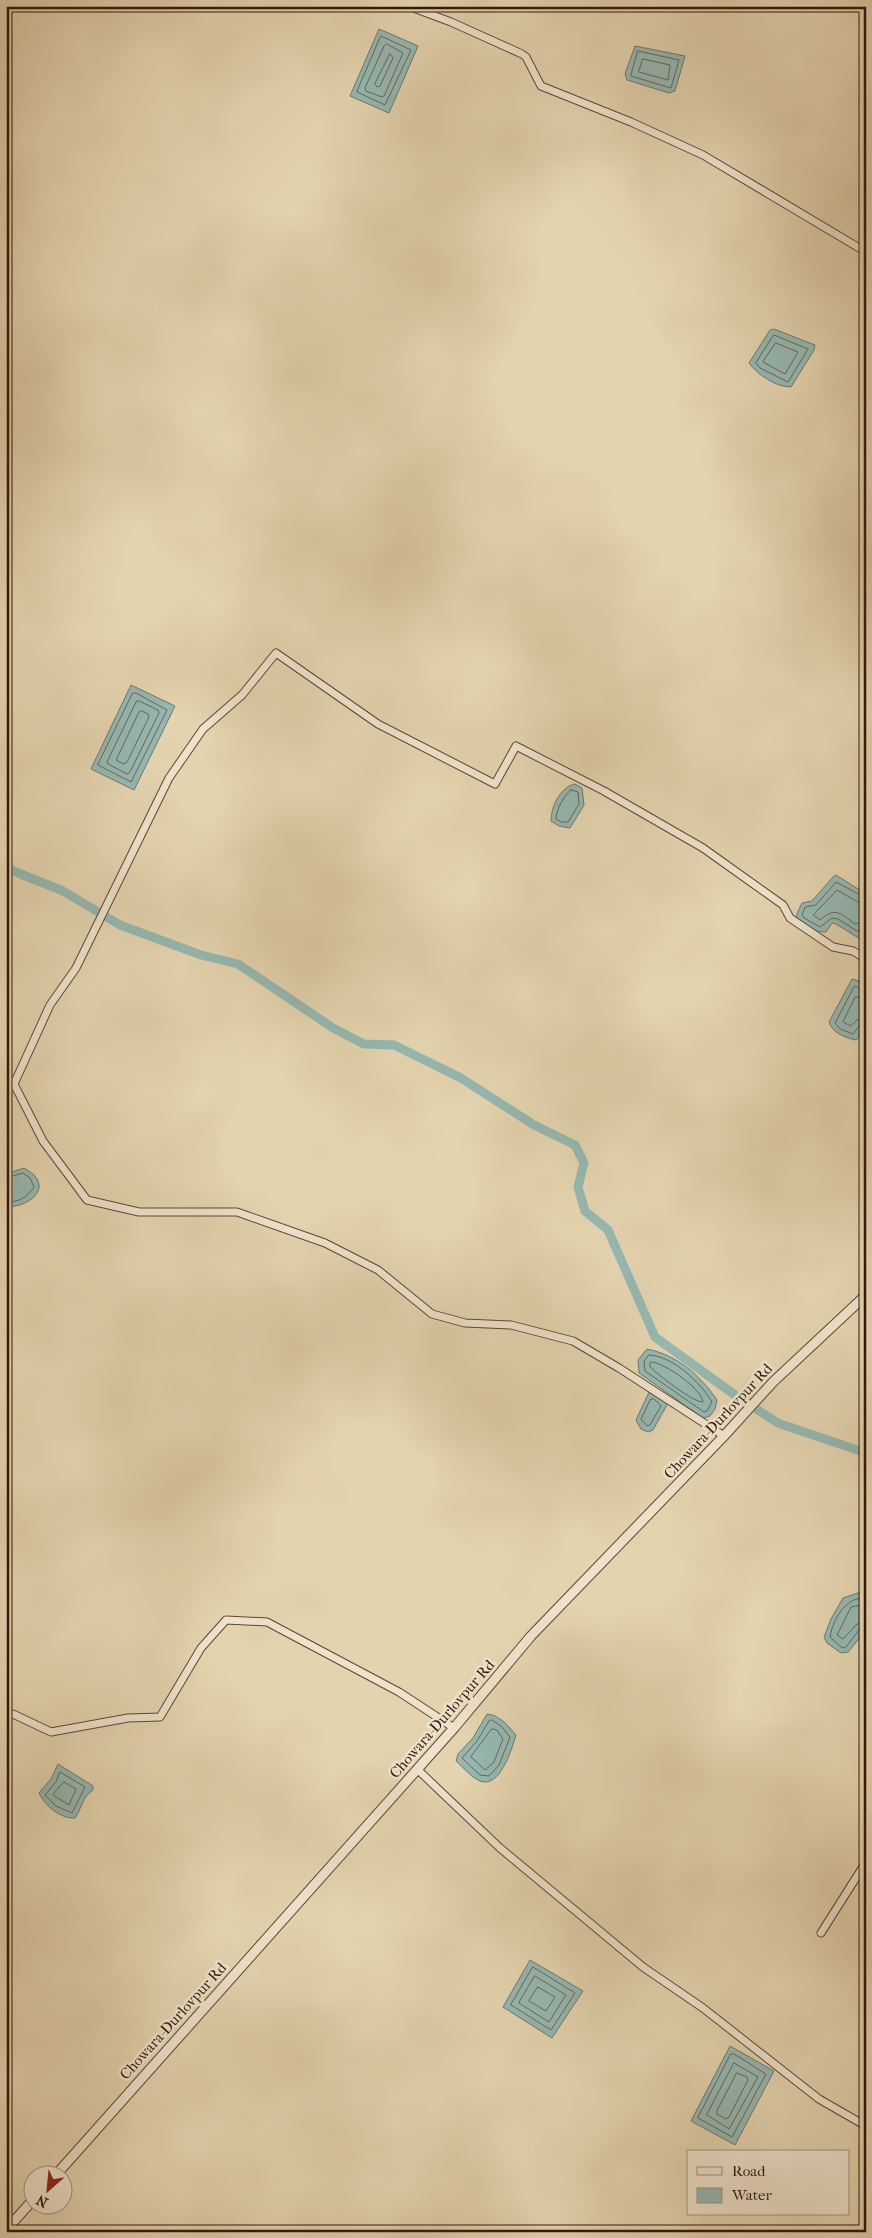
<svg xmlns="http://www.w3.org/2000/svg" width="872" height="2238" font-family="'IM FELL French Canon',serif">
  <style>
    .water { fill: #96b7b0; stroke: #6e776e }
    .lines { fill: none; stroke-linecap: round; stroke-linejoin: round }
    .shore { stroke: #64665e; stroke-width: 1 }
    .canal { stroke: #96b7b0; stroke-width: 9 }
    .minor-casing { stroke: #5e4534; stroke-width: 9 }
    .tertiary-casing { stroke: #5e4534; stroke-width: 11 }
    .minor { stroke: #ede2ca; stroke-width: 7 }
    .tertiary { stroke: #ede2ca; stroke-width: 9 }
    .labels { text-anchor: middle; stroke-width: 5; stroke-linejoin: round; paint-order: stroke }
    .street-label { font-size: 15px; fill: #32160c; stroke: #ede2ca }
  </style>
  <rect width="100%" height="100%" fill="#e3d3ae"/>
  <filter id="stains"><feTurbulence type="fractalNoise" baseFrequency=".004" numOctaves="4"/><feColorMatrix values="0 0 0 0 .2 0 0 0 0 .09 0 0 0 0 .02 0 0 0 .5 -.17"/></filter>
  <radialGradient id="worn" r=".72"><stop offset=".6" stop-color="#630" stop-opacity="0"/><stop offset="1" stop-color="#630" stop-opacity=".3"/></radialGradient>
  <g class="water">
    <path d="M379 29 418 46 389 113 350 96Z"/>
    <path d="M635 46 685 56 675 91 669 93 627 80 625 74Z"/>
    <path d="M774 329 815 345 814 350 791 387C776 387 758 375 749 363L770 330Z"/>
    <path d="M131 685 175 706 134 790 91 769Z"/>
    <path d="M575 784 582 788 584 805 570 828 559 826 551 821C551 807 560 787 575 784Z"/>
    <path d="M836 875 866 894V931L860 939 836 924 832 923 826 932C815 933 802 925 796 916L802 903 812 901 833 877Z"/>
    <path d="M852 979 859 981C870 996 870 1025 856 1040 846 1038 832 1033 829 1022Z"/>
    <path d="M24 1168C29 1171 36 1175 38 1181 45 1197 18 1209 6 1206V1174Z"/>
    <path d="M647 1349C677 1355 700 1375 717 1400L715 1409 710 1416 703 1418 639 1373 638 1360Z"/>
    <path d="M650 1390 668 1403 653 1430 648 1432 641 1429 636 1420Z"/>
    <path d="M861 1592 866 1593V1630L848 1652 841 1653 827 1643 824 1637 831 1619 843 1598Z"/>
    <path d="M487 1714C500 1715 508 1726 516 1735 512 1748 502 1783 484 1782 474 1781 463 1767 456 1761L458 1754 473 1738Z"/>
    <path d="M58 1764 93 1786V1790C82 1797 82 1808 75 1818 61 1819 45 1806 39 1793L51 1779Z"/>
    <path d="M530 1960 583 1991 552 2038 503 2007Z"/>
    <path d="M730 2046 774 2071 735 2145 691 2121Z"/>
  </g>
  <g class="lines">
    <g class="shore">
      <path d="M381 36 411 50 385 105 357 92Z"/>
      <path d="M387 44 403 53 384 96 382 97 366 91 365 88 384 46Z"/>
      <path d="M638 51 679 60 671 88 631 76Z"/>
      <path d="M390 54 393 58 380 86 377 87 375 84Z"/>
      <path d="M643 59 670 65 668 80 639 72Z"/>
      <path d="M774 335 808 349 788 382 760 368 756 363Z"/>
      <path d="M776 343 798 352 785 374 763 362Z"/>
      <path d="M133 693H136L167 710 131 782 98 765Z"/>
      <path d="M139 701 158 710 159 713 130 772 127 774 108 764 107 762 136 702Z"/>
      <path d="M142 711 148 714 149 717 127 762 124 764 117 761V758L139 712Z"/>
      <path d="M571 790 578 792 579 804 568 822H561L556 819C556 810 564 795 571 790Z"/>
      <path d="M866 898 836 882 816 905 805 907 802 915 804 918 820 927 832 918 838 919 857 931 866 928"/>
      <path d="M866 904 858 902 837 890 813 915 820 920C835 906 841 914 855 924L866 921"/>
      <path d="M866 992 861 991 856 986 854 987 835 1023 840 1029 853 1034 860 1025 866 1024"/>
      <path d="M866 998 855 997 843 1022 851 1026 858 1019 866 1017"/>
      <path d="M6 1178 23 1173 30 1178 34 1187C28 1197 18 1203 6 1202"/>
      <path d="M649 1355C673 1356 700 1382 712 1402L707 1411 704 1412 645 1371 644 1362Z"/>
      <path d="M653 1362C667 1365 701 1388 703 1402 694 1403 657 1374 650 1367V1363Z"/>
      <path d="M654 1399 661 1406 650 1425 647 1426 641 1419 650 1400Z"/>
      <path d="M866 1598C846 1596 833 1619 830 1637L841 1647 845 1648 860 1629 866 1628"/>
      <path d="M866 1604 851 1607 837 1635 843 1639 857 1624 866 1622"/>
      <path d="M492 1720 501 1726 510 1737 499 1765 489 1776 480 1775 462 1758 477 1741 489 1721Z"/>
      <path d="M492 1729 497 1730 503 1739 494 1762 485 1770 471 1757Z"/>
      <path d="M60 1772 85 1787 72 1813 56 1806 45 1795 56 1782Z"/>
      <path d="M64 1782 76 1789 69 1805 53 1795Z"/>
      <path d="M533 1967 575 1993 551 2030 511 2005Z"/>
      <path d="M535 1976 566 1995 549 2022 519 2003Z"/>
      <path d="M538 1987 555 1997 546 2011 529 2001Z"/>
      <path d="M731 2054H734L766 2074 732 2137 698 2118Z"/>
      <path d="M734 2063 758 2077 729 2129 707 2115Z"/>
      <path d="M737 2073 747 2077 748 2080 729 2117 726 2119 717 2114V2111Z"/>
    </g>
    <path class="canal" d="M6 868 63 891 120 925 201 955 238 964 333 1028 364 1044 394 1045 461 1078 534 1125 575 1145 584 1163 578 1187 585 1211 608 1230 655 1337 739 1398 778 1423 866 1453"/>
    <defs>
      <g id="minor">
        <path d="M125 6H172"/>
        <path d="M408 6 451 22 522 54 526 57 541 86 631 122 703 155 866 252"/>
        <path d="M724 1436 619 1368 573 1341 511 1325 465 1323 432 1314 378 1270 325 1243 237 1212H139L87 1200 43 1141 14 1084 50 1005 76 968 169 778 203 729 242 695 276 653 378 724 495 784 516 746 604 791 703 848 783 905 790 918 833 947 853 951 866 959"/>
        <path d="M6 1717 13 1714 51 1732 128 1718 160 1717 201 1648 226 1620 267 1622 399 1692 454 1728"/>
        <path d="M417 1769 500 1848 643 1967 703 2008 819 2099 866 2126"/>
        <path d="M821 1933 866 1862"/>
      </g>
      <g id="tertiary">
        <path d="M55 2176 454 1728 531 1636 724 1436 773 1382 866 1295"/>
        <path d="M6 2230 32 2201"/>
      </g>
    </defs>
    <use href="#minor" class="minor-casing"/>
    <use href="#tertiary" class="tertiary-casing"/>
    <use href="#minor" class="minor"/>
    <use href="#tertiary" class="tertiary"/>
  </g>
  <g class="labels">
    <g class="street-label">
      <text transform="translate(718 1421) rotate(-47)" y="5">Chowara-Durlovpur Rd</text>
      <text transform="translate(442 1719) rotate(-49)" y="5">Chowara-Durlovpur Rd</text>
      <text transform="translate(173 2021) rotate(-48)" y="5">Chowara-Durlovpur Rd</text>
    </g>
  </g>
  <rect width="872" height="2238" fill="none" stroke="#e3d3ae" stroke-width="25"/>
  <rect x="8" y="8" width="857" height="2223" fill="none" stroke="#32160c" stroke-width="2.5"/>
  <rect x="12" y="12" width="847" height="2213" fill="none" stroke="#32160c"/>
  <rect x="687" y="2150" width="162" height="65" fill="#ede2ca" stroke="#a2907e"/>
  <rect x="697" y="2167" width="25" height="8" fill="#ede2ca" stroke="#a2907e"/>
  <text x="732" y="2176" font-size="15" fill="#32160c">Road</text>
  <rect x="697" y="2188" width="25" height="15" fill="#96b7b0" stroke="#a2907e"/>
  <text x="732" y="2200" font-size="15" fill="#32160c">Water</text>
  <g transform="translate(48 2190) rotate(207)"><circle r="24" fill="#ede2ca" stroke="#a2907e"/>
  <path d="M0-4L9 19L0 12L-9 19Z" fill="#8f2418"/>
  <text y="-8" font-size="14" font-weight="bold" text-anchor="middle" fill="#32160c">N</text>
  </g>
  <rect width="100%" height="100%" filter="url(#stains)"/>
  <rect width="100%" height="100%" fill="url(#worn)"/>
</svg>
